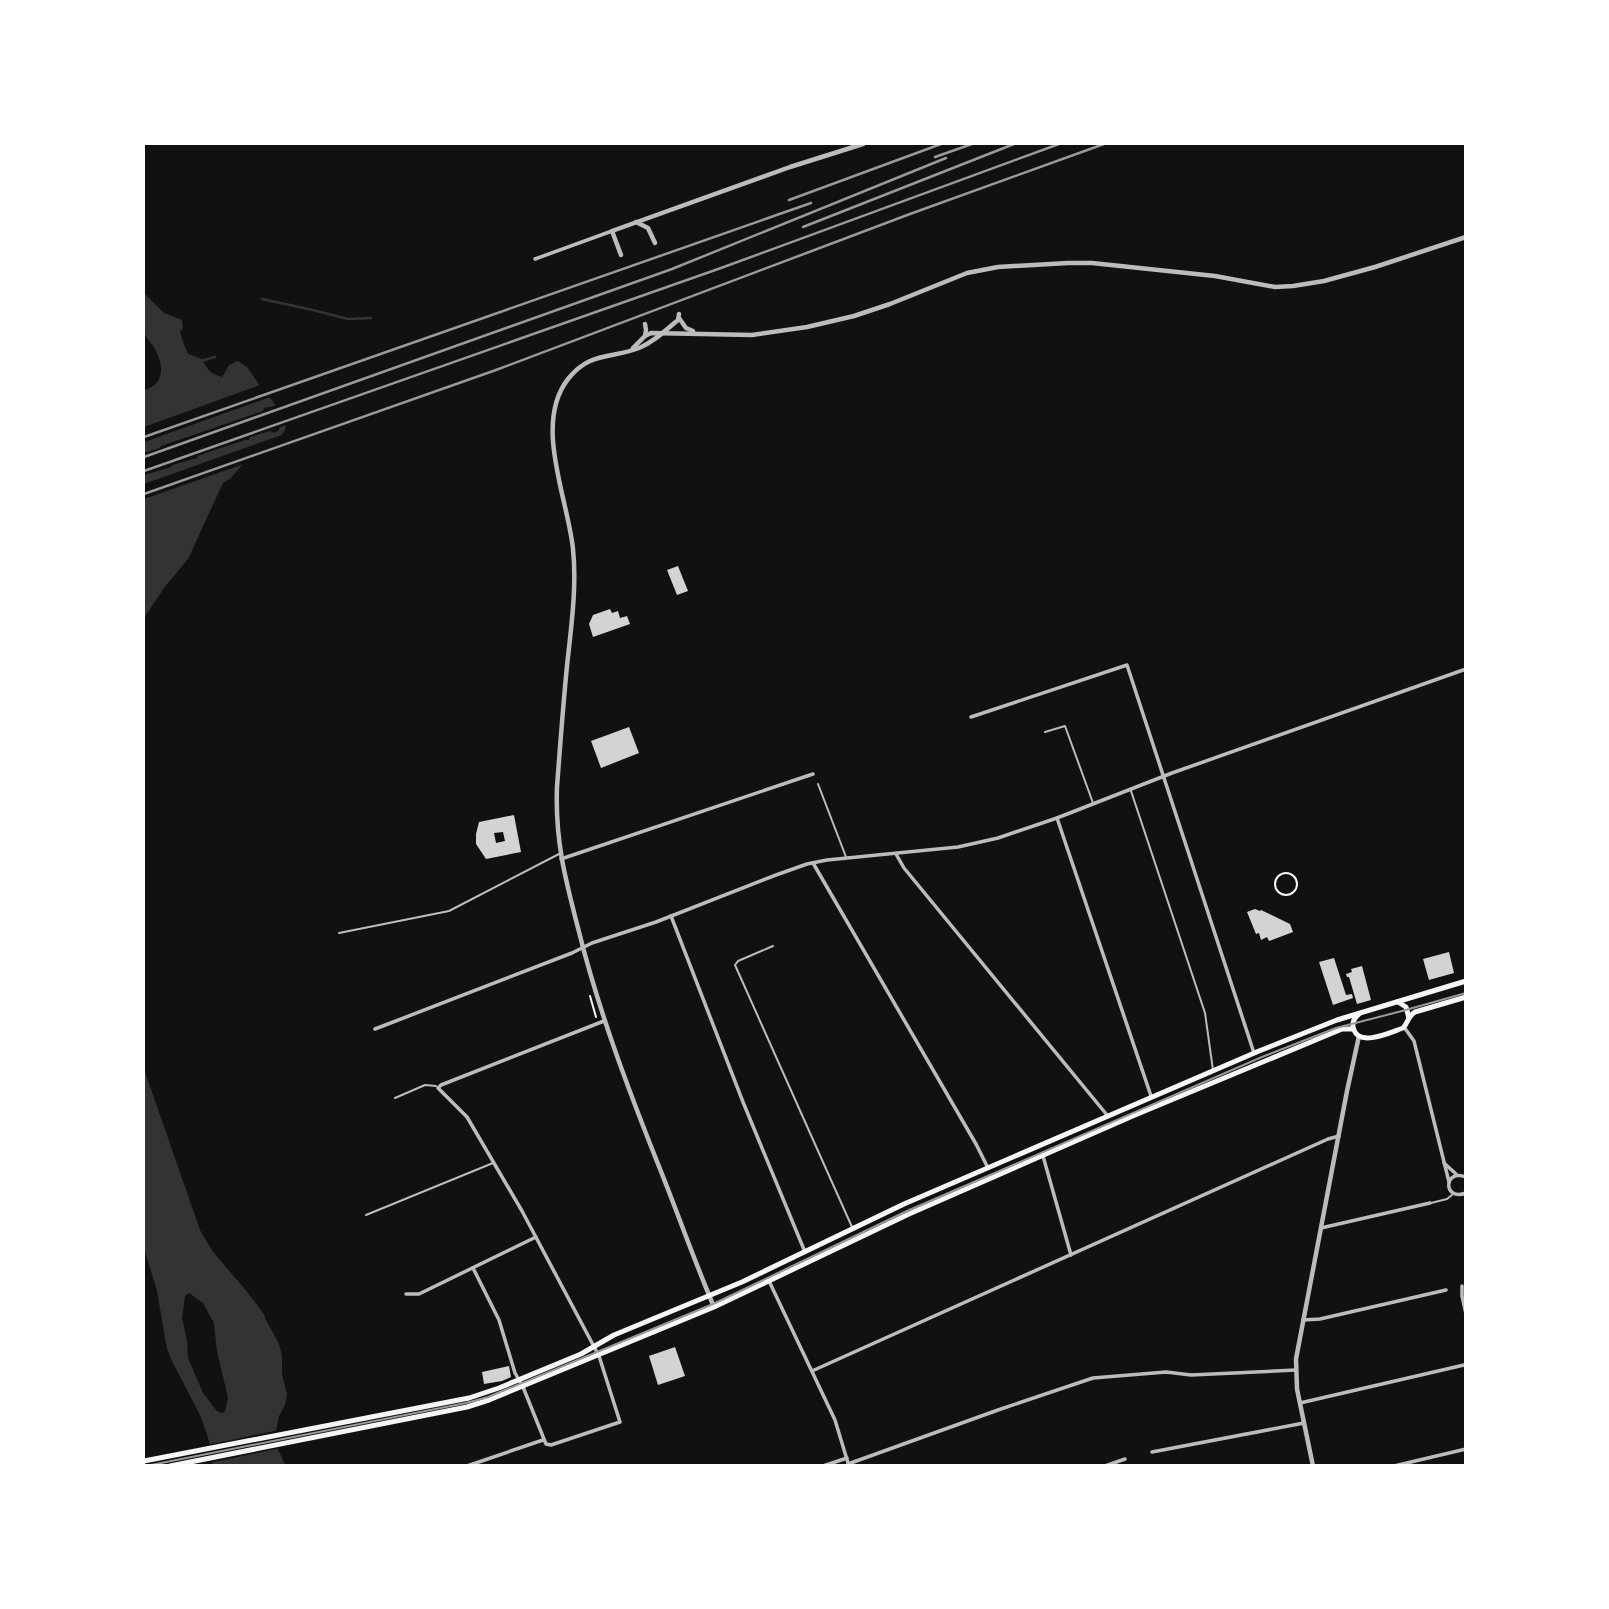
<svg xmlns="http://www.w3.org/2000/svg" width="1609" height="1609" font-family="'Work Sans',sans-serif">
  <style>
    .water { fill: #333; fill-rule: evenodd }
    .pier { fill: #111 }
    .lines { fill: none; stroke-linecap: round; stroke-linejoin: round }
    .stream { stroke: #333; stroke-width: 2.5 }
    .building { fill: #d3d3d3; fill-rule: evenodd }
    .path { stroke: #f5f5f5; stroke-width: 2 }
    .service { stroke: #bcbcbc; stroke-width: 2 }
    .minor { stroke: #bcbcbc; stroke-width: 3.5 }
    .tertiary { stroke: #bcbcbc; stroke-width: 4.5 }
    .secondary { stroke: #f5f5f5; stroke-width: 5 }
    .tram { stroke: #9a9a9a; stroke-width: 2 }
    .rail { stroke: #9a9a9a; stroke-width: 2.5 }
  </style>
  <rect width="100%" height="100%" fill="#111"/>
  <g class="water">
    <path d="M144 293 164 313 182 320 183 329 180 331 183 342 188 354 204 360 203 361C208 371 212 374 222 377L229 365 238 361 247 367 265 393 273 401 286 427 284 432 266 456 244 463 230 479 223 483 188 559 164 588 144 618V390C166 385 164 362 153 346 151 342 145 337 144 332 141 325 144 302 144 293Z"/>
    <path d="M144 1069 200 1230 213 1252 244 1288 264 1314 266 1320 279 1344 282 1355V1374L287 1394 285 1405 279 1416 276 1431 278 1449 285 1465H213L209 1441 201 1417 173 1363 167 1349 157 1291 144 1248ZM189 1293 203 1303 214 1323 217 1351 228 1398 225 1411 222 1413 217 1411 203 1393 188 1358 187 1340 182 1318 185 1296Z"/>
  </g>
  <g class="pier">
    <path d="M263 384 273 396 144 442V427Z"/>
    <path d="M279 405 289 424 280 427 278 431 274 433 270 431 250 437 249 440H245L197 456V458L172 465 171 467 144 475V477V453L160 448 161 446 263 411 264 408Z"/>
    <path d="M287 433 272 454 144 499V484Z"/>
    <path d="M279 1430 281 1448 208 1463 207 1445Z"/>
  </g>
  <g class="lines">
    <g class="stream">
      <path d="M262 299 313 310 348 319 371 318"/>
      <path d="M204 360 215 357"/>
    </g>
  </g>
  <g class="building">
    <path d="M678 566 688 591 677 595 667 570Z"/>
    <path d="M610 609 612 613 618 611 620 618 627 616 630 624 593 637 589 624 593 615Z"/>
    <path d="M629 727 639 753 601 768 591 741Z"/>
    <path d="M514 815 521 852 486 859 476 844V834L479 822ZM503 832 505 841 496 843 494 833Z"/>
    <path d="M1255 909 1260 911 1261 910 1290 924 1293 932 1269 941 1267 937 1261 940 1259 933 1256 934 1247 912Z"/>
    <path d="M1449 952 1454 973 1429 980 1423 959Z"/>
    <path d="M1334 958 1346 995 1352 994 1353 998 1333 1005 1319 962Z"/>
    <path d="M1362 966 1371 1000 1357 1004 1349 977H1347L1346 974 1352 972 1351 969Z"/>
    <path d="M675 1347 685 1376 658 1385 649 1356Z"/>
    <path d="M509 1366 511 1377 502 1381 484 1384 482 1372Z"/>
  </g>
  <g class="lines">
    <g class="path">
      <circle cx="1286" cy="884" r="11"/>
      <path d="M590 996 596 1017"/>
    </g>
    <g class="service">
      <path d="M1045 732 1065 726 1093 803"/>
      <path d="M818 784 846 857"/>
      <path d="M1131 791 1205 1013 1213 1070"/>
      <path d="M339 933 449 911 559 854"/>
      <path d="M773 946 738 961 735 965 852 1227"/>
      <path d="M395 1098 425 1085 436 1086"/>
      <path d="M1431 1203 1447 1199 1452 1195"/>
      <path d="M366 1215 493 1163"/>
    </g>
    <g class="minor">
      <path d="M535 259 612 231"/>
      <path d="M971 717 1127 665 1254 1053"/>
      <path d="M1057 818 1151 1096"/>
      <path d="M896 854 904 868 1107 1115"/>
      <path d="M561 859 813 774"/>
      <path d="M813 863 976 1144 988 1168"/>
      <path d="M671 916 743 1102 805 1252"/>
      <path d="M1404 1027 1414 1041 1449 1182"/>
      <path d="M375 1029 572 953 592 943 656 922 776 875 807 864 827 860 958 847 998 838 1057 818 1172 773 1466 669"/>
      <path d="M1043 1156 1071 1255"/>
      <path d="M1444 1163 1456 1174"/>
      <path d="M1466 1177C1443 1168 1443 1202 1466 1193"/>
      <path d="M1321 1228 1430 1203"/>
      <path d="M473 1268 499 1320 515 1373 523 1387 546 1444 551 1445 620 1422 599 1356 522 1211 467 1117 438 1088 441 1085 604 1021"/>
      <path d="M769 1281 835 1420 848 1463"/>
      <path d="M1462 1286V1296L1466 1314"/>
      <path d="M406 1294H419L536 1237"/>
      <path d="M1303 1320 1320 1319 1446 1290"/>
      <path d="M812 1371 1328 1139 1339 1136"/>
      <path d="M1300 1403 1464 1365"/>
      <path d="M1152 1452 1304 1423"/>
      <path d="M848 1464 998 1410 1093 1378 1166 1372 1191 1375 1296 1370"/>
      <path d="M467 1466 543 1440"/>
      <path d="M823 1466 847 1458"/>
      <path d="M1105 1466 1125 1459"/>
      <path d="M1394 1466 1466 1449"/>
    </g>
    <g class="tertiary">
      <path d="M636 222 648 228 655 243"/>
      <path d="M621 255 612 231 790 167 863 144"/>
      <path d="M679 314 678 320C666 330 654 342 639 348 611 359 590 351 568 379 533 424 568 499 573 549 577 587 571 628 567 666 563 706 560 747 557 787 555 840 565 878 578 928 598 1009 627 1086 658 1164 677 1211 694 1260 714 1307"/>
      <path d="M679 318 686 328 693 331"/>
      <path d="M645 324 646 330 645 336"/>
      <path d="M633 348 645 336 651 333 752 335 807 327 854 316 890 304 967 273 998 267 1068 263H1092L1215 276 1275 287 1293 286 1324 281 1375 267 1466 237"/>
      <path d="M1313 1466 1297 1389 1296 1359 1347 1091 1359 1036"/>
    </g>
    <g class="secondary">
      <path d="M1398 1002 1406 1007 1409 1018"/>
      <path d="M1359 1014C1354 1018 1351 1023 1354 1030 1360 1047 1391 1032 1403 1028 1408 1023 1408 1016 1415 1012L1466 997"/>
      <path d="M144 1461 469 1398 499 1388 581 1354 614 1335 742 1282 904 1204 1259 1051 1337 1020 1466 981"/>
      <path d="M170 1466 467 1407 489 1400 714 1307 909 1214 1135 1115 1330 1034 1342 1029H1353"/>
    </g>
    <path class="tram" d="M146 1466 466 1403 488 1397 713 1304 907 1211 1262 1057 1336 1028 1402 1011 1466 993"/>
    <g class="rail">
      <path d="M935 157 972 144"/>
      <path d="M789 200 941 144"/>
      <path d="M803 227 1014 144"/>
      <path d="M144 437 811 203"/>
      <path d="M144 457 672 269 946 158"/>
      <path d="M144 471 721 268 1059 144"/>
      <path d="M144 494 496 370 910 214 1104 144"/>
    </g>
  </g>
  <rect width="1609" height="1609" fill="none" stroke="#ffffff" stroke-width="290"/>
</svg>
